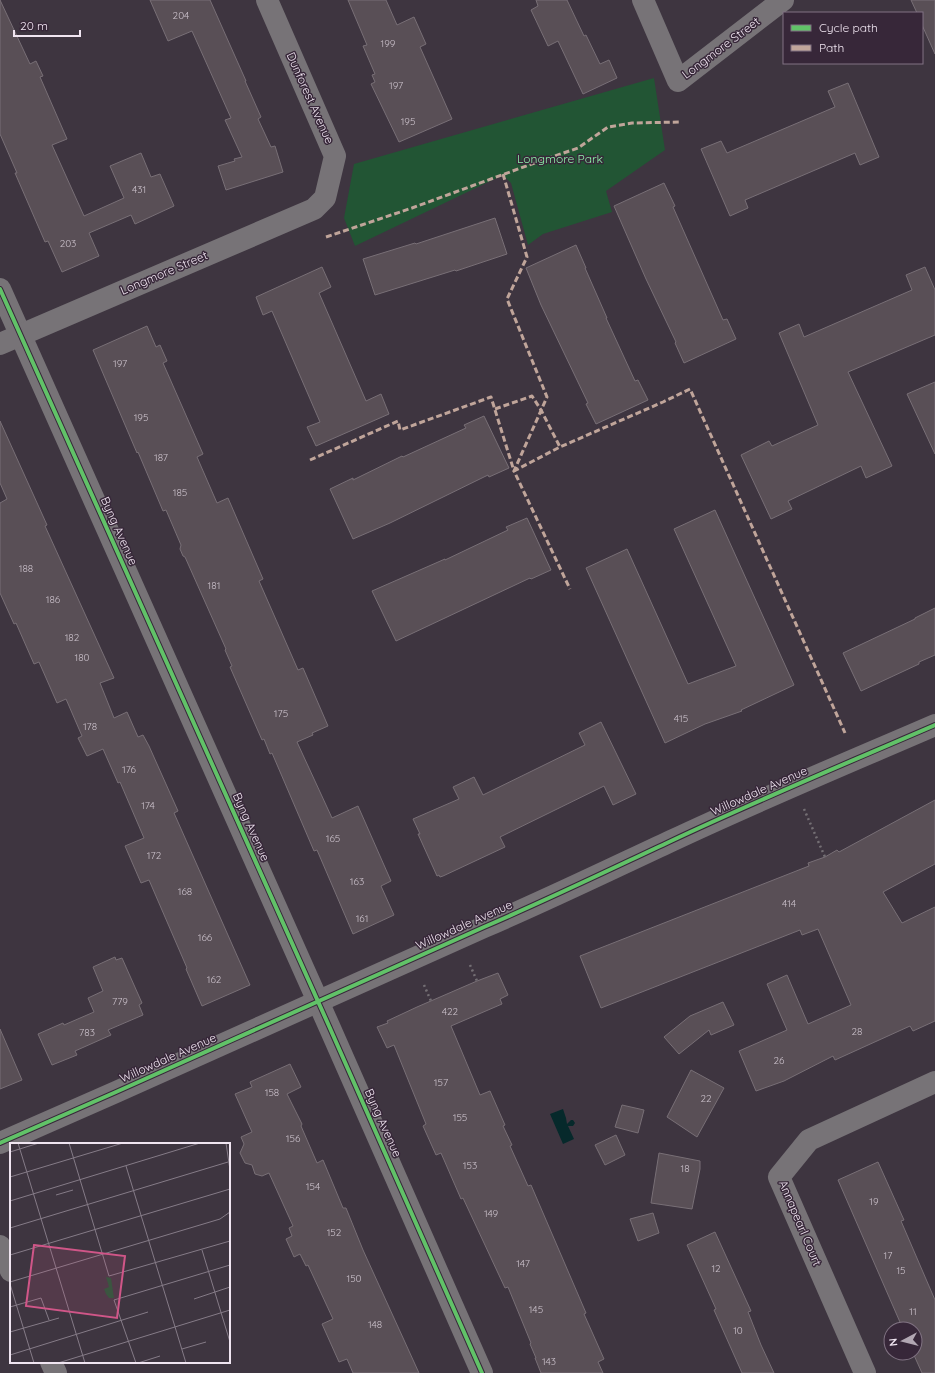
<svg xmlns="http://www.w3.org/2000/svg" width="935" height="1373" font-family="Quicksand,sans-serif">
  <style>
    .green { fill: #225534 }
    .water { fill: #06292b }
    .building { fill: #594f56; stroke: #786f76 }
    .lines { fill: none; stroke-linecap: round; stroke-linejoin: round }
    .path { stroke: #746f74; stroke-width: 2.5; stroke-dasharray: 2 3; stroke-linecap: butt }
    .minor { stroke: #777377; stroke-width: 22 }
    .tertiary { stroke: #777377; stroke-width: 22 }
    .quiet { stroke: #c0a59a; stroke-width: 3; stroke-dasharray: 6 3; stroke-linecap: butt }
    .cycleway-casing { stroke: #372739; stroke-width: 6 }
    .cycleway { stroke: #61c268; stroke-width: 4 }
    .labels { text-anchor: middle; stroke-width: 3; stroke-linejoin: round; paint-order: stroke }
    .number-label { font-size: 10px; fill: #cac0ca }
    .street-label { font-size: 12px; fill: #f0e5f1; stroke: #372739 }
    .park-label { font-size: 12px; fill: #8bf3a8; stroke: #372739 }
    .inset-road { fill: none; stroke: #857b87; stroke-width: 1 }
    .view { fill: #d05688; fill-opacity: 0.15; stroke: #d05688; stroke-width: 2 }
    .inset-edge { fill: none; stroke: #f0e5f1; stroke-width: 2 }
  </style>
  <rect width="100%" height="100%" fill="#3e3540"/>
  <path class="green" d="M654 78 665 150 606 191 612 212 543 234 528 245 511 183 503 175 355 246 344 218 354 164Z"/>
  <path class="water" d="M563 1109 566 1118 567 1124 571 1120H573L575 1123 573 1126H568L574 1139 563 1144 550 1114Z"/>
  <g class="building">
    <path d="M0 0 30 64 36 61 43 76 40 77 67 139 52 145 84 216 124 198 110 166 141 153 151 177 160 174 174 206 135 224 131 215 89 233 99 256 62 272 48 241 45 242 15 173H17L0 134Z"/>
    <path d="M150 0H210L246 81H245L261 117 258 119 271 147 275 146 283 172 226 190 218 166 235 161 234 159 242 157 225 120 231 118 192 31 168 41Z"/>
    <path d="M348 0H386L397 25 414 17 426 44 420 47 452 119 399 142 371 84 375 82 372 75 375 74 363 46 367 45Z"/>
    <path d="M536 0H567L584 36 586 35 600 64 609 60 617 78 583 94 558 41 548 46 531 10 538 6Z"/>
    <path d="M911 0H935V54L922 25V13H917Z"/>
    <path d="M848 83 879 157 860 165 855 153 745 200 748 208 730 216 701 149 721 141 727 153 835 107 828 91Z"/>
    <path d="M664 183 675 206 673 207 723 320 727 319 736 339 684 363 675 343 676 342 646 279 614 206Z"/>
    <path d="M495 218 507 254 456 271 455 270 375 295 363 259 415 243 416 244Z"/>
    <path d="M576 245 586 268H585L607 318H606L635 381 638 380 648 400 596 424 586 404 588 403 541 305 526 268Z"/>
    <path d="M322 267 331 287 319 293 366 401 381 394 389 414 316 446 307 427 320 422 272 311 263 315 256 297Z"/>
    <path d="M925 267 935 290V335L848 372 892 466 866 478 861 466 788 501 792 509 771 519 741 455 769 441 772 446 818 425 779 333 799 324 804 337 912 290 906 275Z"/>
    <path d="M147 326 156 347 160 345 167 361 163 363 203 454 197 457 217 503 228 498 263 579 259 581 277 622 298 670 303 668 328 726 312 733 313 735 297 742 332 818 358 806 391 881 381 886 394 915 353 934 317 850 314 851 272 753 270 754 264 739 262 740 230 667 232 666 225 650 226 649 185 557 183 556 180 549 181 545 166 510 163 511 138 452 137 453 93 350Z"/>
    <path d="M935 382V454L907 394Z"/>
    <path d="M484 416 509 468 489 477 488 475 390 523 353 539 330 489 353 478V480L402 456 403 457 466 428 464 425Z"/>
    <path d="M0 421 47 525 45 526 114 678 100 683 114 718 127 712 138 737 143 735 149 746 178 811 174 813 250 985 202 1006 186 969 187 968 149 880 141 883 125 846 144 838 120 782 118 783 103 749 87 756 78 738 82 736 66 699 57 703 39 662 34 664 16 623 14 624 0 593V503L7 499 0 483Z"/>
    <path d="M715 510 794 685 741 710 742 711 705 724 665 743 586 568 627 549 688 684 736 666 674 529Z"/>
    <path d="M527 518 551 570 531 579 530 578 396 641 372 591 445 559V560L508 530 506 527Z"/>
    <path d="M935 608V655L919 662V664L861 691 843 653 915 619V618Z"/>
    <path d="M601 722 636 794 613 805 604 786 500 837 505 847 443 876 440 877 439 875 437 876 418 834H420L413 819 459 799 453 787 474 777 483 795 585 745 579 733Z"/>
    <path d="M935 800V864L883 892 902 923 935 907V1021L913 1031 910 1026 835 1060 833 1056 784 1081 756 1091 739 1051 787 1030 767 984 787 975 808 1024 851 1005 818 929 802 935 800 930 601 1008 580 956 809 866 808 863 825 857 837 850 839 852Z"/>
    <path d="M115 957 116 960 122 958 142 1003 139 1005 143 1015 108 1030 111 1035 75 1051 77 1055 52 1065 38 1034 63 1023 64 1025 94 1012 88 998 103 991 93 967Z"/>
    <path d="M498 973 508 995 500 999 502 1004 451 1026 480 1095 490 1091 505 1125 503 1126 512 1145 510 1146 528 1186 531 1185 586 1313 584 1314 604 1359 598 1362 603 1373H541L535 1358H536L530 1344 531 1343 508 1287 505 1288 463 1198 461 1199 441 1153 436 1155 423 1126 426 1124 394 1045 387 1048 377 1027 388 1023 387 1021 417 1007 477 981Z"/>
    <path d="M723 1002 734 1025 711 1035 709 1030 679 1054 664 1037 690 1016Z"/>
    <path d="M0 1029 22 1080 0 1089Z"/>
    <path d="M290 1064 301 1087 287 1094 302 1124 301 1126 317 1163 323 1160 343 1208H346L363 1250 419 1373H353L347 1359 339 1362 322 1324 333 1319 308 1265 306 1266 300 1254 294 1257 286 1239 292 1236 289 1228 293 1226 269 1173 262 1176 255 1174 252 1165 245 1163 240 1153 244 1144 241 1137 252 1132 235 1094 252 1087 250 1082Z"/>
    <path d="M691 1070 724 1088 697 1137 667 1117Z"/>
    <path d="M622 1105 644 1110 638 1133 615 1127Z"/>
    <path d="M616 1135 625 1155 605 1165 595 1145Z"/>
    <path d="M659 1153 700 1161V1169L692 1209 651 1203Z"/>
    <path d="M878 1162 904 1220 901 1221 935 1300V1373H922L913 1353H915V1329H903L838 1180Z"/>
    <path d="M653 1213 659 1233 638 1241 630 1219Z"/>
    <path d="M715 1232 751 1311 748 1312 761 1345 774 1373H742L714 1310 716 1309 687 1245Z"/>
  </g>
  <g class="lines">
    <g class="path">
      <path d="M804 809 825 857"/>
      <path d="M470 965 477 981"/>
      <path d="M424 985 431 1001"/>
    </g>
    <g class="minor">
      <path d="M643 0 678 81 783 0"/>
      <path d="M0 289 329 1026 482 1373"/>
      <path d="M0 344 314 209 325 198 335 156 267 0"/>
      <path d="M0 1246 11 1271"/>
      <path d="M51 1362 56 1373"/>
      <path d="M865 1373 779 1177 809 1140 935 1082"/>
    </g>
    <path class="tertiary" d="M0 1143 116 1092 484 927C547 900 609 870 671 841 758 800 847 763 935 725"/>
    <g class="quiet">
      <path d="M503 174 527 257 507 299 547 397 514 471 570 589"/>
      <path d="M326 237 412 208 529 165 578 148 608 127 632 123 680 122"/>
      <path d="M495 409 532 396 541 410 560 447"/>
      <path d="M310 460 398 421 400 430 491 397 514 471 560 447 663 402 690 389 845 733"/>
    </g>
    <defs>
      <g id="cycleway">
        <path d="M0 289 329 1026 482 1373"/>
        <path d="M0 1143 116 1092 484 927C547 900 609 870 671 841 758 800 847 763 935 725"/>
      </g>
    </defs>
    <use href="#cycleway" class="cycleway-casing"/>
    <use href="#cycleway" class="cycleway"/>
  </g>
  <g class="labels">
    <g class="number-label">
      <text x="181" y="19">204</text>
      <text x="388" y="47">199</text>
      <text x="396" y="89">197</text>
      <text x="408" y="125">195</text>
      <text x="139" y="193">431</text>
      <text x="68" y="247">203</text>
      <text x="120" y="367">197</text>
      <text x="141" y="421">195</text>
      <text x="161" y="461">187</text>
      <text x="180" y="496">185</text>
      <text x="26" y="572">188</text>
      <text x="214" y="589">181</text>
      <text x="53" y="603">186</text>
      <text x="72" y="641">182</text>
      <text x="82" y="661">180</text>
      <text x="281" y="717">175</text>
      <text x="681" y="722">415</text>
      <text x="90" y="730">178</text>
      <text x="129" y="773">176</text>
      <text x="148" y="809">174</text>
      <text x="333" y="842">165</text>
      <text x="154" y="859">172</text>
      <text x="357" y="885">163</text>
      <text x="185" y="895">168</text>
      <text x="789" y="907">414</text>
      <text x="362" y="922">161</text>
      <text x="205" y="941">166</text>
      <text x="214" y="983">162</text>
      <text x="120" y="1005">779</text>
      <text x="450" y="1015">422</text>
      <text x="857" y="1035">28</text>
      <text x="87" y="1036">783</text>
      <text x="779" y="1064">26</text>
      <text x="441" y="1086">157</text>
      <text x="272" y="1096">158</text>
      <text x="706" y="1102">22</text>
      <text x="460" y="1121">155</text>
      <text x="293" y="1142">156</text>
      <text x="470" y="1169">153</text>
      <text x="685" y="1172">18</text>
      <text x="313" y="1190">154</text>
      <text x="874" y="1205">19</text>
      <text x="491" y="1217">149</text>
      <text x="334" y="1236">152</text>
      <text x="888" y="1259">17</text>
      <text x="523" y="1267">147</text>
      <text x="716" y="1272">12</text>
      <text x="901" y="1274">15</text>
      <text x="354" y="1282">150</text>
      <text x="536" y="1313">145</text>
      <text x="913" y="1315">11</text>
      <text x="375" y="1328">148</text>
      <text x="738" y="1334">10</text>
      <text x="549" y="1365">143</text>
    </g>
    <g class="street-label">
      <text transform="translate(721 48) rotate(-37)" y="4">Longmore Street</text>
      <text transform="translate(310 98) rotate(66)" y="4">Dunforest Avenue</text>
      <text transform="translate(164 273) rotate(-23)" y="4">Longmore Street</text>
      <text transform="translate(119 531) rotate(66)" y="4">Byng Avenue</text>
      <text transform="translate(759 791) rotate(-24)" y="4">Willowdale Avenue</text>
      <text transform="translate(251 827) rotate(66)" y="4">Byng Avenue</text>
      <text transform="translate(464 925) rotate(-24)" y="4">Willowdale Avenue</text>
      <text transform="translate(168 1058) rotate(-24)" y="4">Willowdale Avenue</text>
      <text transform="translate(383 1123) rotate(66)" y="4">Byng Avenue</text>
      <text transform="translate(800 1223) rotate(67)" y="4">Annapearl Court</text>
    </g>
    <g class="park-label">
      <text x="560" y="163">Longmore Park</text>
    </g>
  </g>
  <g transform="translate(10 1143)">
    <rect width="220" height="220" fill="#3e3540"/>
    <path d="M96 134 101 135 104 155H99L96 151 94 146 99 144Z" fill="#225534"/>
    <path class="inset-road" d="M8 0 75 220M59 0 99 133 220 98M216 0 220 27M0 9 29 0M116 23 176 220M0 34 113 0M46 52 63 47M0 58 190 0M0 85 218 19M192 107 220 199M0 112 220 46M0 139 210 76 220 69M0 141 24 220M184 156 220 144M0 164 31 155 39 177M0 189 49 175M172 206 196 199M0 212 138 169M48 220 220 167M126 220 104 157 220 122M128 220 150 213"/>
    <path class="view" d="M24 102 115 113 107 175 16 163Z"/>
    <rect width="220" height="220" class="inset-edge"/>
  </g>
  <rect x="783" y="12" width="140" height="52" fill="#372739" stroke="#817383"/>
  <rect x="791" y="25" width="20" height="6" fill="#61c268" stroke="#817383"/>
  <text x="819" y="32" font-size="12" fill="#f0e5f1">Cycle path</text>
  <rect x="791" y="45" width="20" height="6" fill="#c0a59a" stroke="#817383"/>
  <text x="819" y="52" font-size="12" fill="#f0e5f1">Path</text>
  <g transform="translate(903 1341) rotate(263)"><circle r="19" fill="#372739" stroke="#817383"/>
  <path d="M0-3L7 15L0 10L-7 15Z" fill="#b2a7b3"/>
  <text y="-6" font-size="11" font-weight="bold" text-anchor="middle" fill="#f0e5f1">N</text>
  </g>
  <path d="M14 30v6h66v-6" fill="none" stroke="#f0e5f1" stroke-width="2"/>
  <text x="20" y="30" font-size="12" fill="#f0e5f1" stroke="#372739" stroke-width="3" paint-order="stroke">20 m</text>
</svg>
